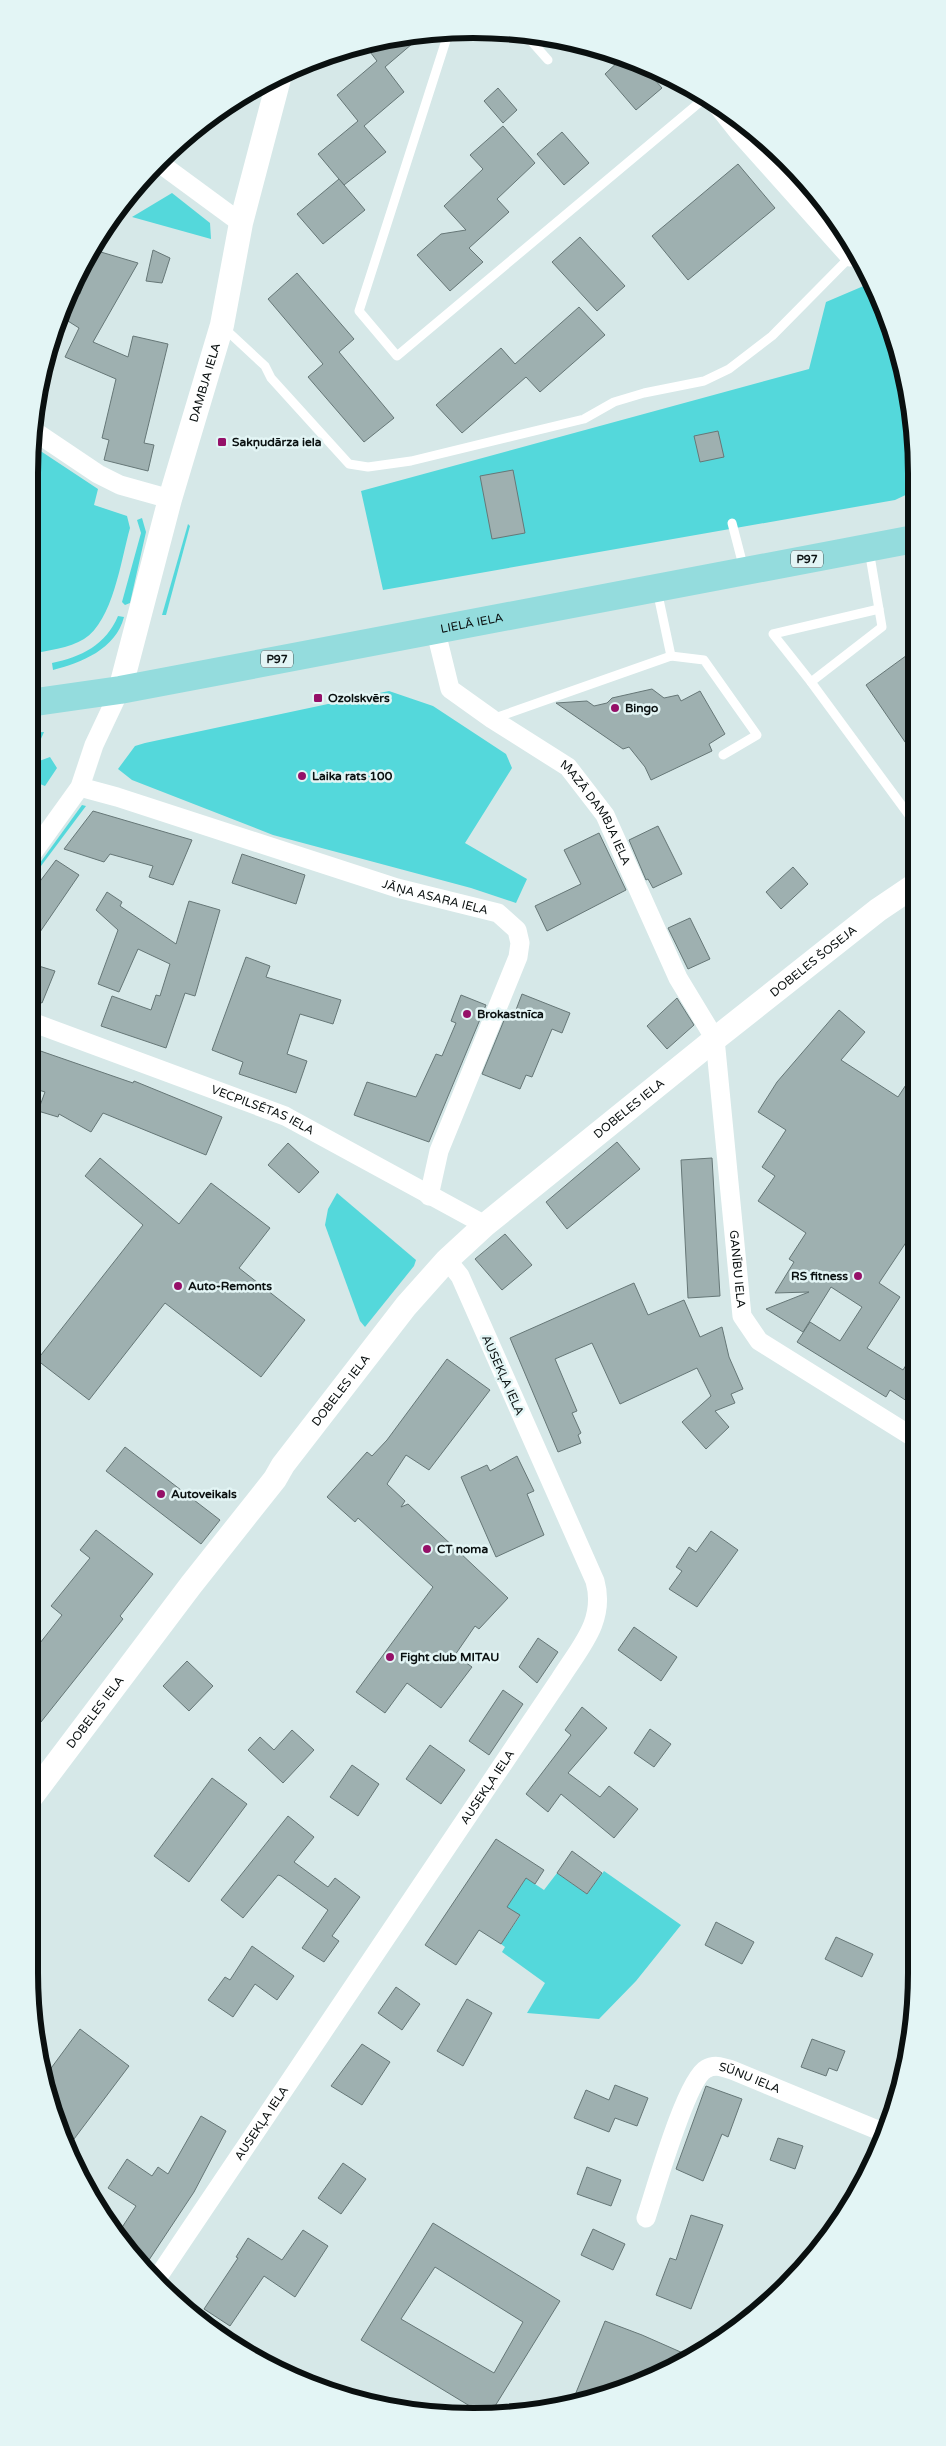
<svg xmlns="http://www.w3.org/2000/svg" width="946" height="2446" font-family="'Varela Round',sans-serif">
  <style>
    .green { fill: #54d8db }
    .building { fill: #9eb0b0; stroke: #677; fill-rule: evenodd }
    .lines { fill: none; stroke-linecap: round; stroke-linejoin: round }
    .service { stroke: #fff; stroke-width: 9 }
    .minor { stroke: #fff; stroke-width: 19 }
    .tertiary { stroke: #fff; stroke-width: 24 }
    .primary { stroke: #94dcdd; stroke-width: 28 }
    .poi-dot { fill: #951068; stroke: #e3f5f5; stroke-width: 2 }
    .labels { text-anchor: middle; stroke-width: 5; stroke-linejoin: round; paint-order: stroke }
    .shield { fill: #e3f5f5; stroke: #4b5555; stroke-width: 1 }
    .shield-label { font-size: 11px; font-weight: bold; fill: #0a1010 }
    .street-label { font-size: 12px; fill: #0a1010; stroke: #e3f5f5 }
    .poi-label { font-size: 12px; font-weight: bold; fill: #0a1010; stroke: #e3f5f5; text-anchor: start }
    .rim { fill: none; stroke: #0a1010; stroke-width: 6 }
  </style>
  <rect width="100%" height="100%" fill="#d6e8e8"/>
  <g class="green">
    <path d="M172 193 210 223 211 239 132 217Z"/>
    <path d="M91 250H94L77 284 73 282Z"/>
    <path d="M873 282 913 415 914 491 895 500 383 590 361 491 809 369 826 302Z"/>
    <path d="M36 448 98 489 94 505 127 516 130 528C121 560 113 621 84 639 70 648 46 651 29 654V473L32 449Z"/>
    <path d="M142 518 146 532 130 603 125 605 122 602 141 533 137 520Z"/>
    <path d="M188 524 190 526 166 615H162Z"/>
    <path d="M118 616 124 617C116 649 81 663 53 670L52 663C81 657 106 645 118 616Z"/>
    <path d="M389 691 433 706 506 754 512 768 465 843 527 879 516 903 471 888 273 835 132 780 118 769 135 746 145 743Z"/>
    <path d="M44 732 40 741 29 743V733Z"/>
    <path d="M50 757 57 768 45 786C34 783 33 774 31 764Z"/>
    <path d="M82 805 86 806 29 882V878Z"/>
    <path d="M337 1193 416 1260 414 1266 365 1327 360 1321 325 1225 328 1209Z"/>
    <path d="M604 1871 681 1925 636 1981 599 2019 527 2013 545 1983 502 1952 505 1947 501 1944 520 1916 507 1907 526 1878 544 1890 557 1873 587 1894Z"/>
  </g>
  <g class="building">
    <path d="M426 32 385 67 404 92 364 126 386 152 344 185 318 154 358 121 337 95 377 61 364 44 415 33Z"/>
    <path d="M621 59 647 71 662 88 636 110 605 74Z"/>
    <path d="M498 88 517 110 503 123 484 101Z"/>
    <path d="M503 126 535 163 497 199 509 212 469 248 483 262 450 291 417 255 441 234 466 230 444 206 483 169 470 155Z"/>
    <path d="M562 132 589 163 564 185 537 154Z"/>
    <path d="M738 164 775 208 688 280 652 236Z"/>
    <path d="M339 179 365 210 323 244 297 214Z"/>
    <path d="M580 237 625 286 597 311 552 262Z"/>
    <path d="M94 250 138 263 93 342 128 357 133 336 168 344 144 443 154 445 148 471 104 460 109 440 102 438 116 379 65 357 79 328 60 316 70 289 80 294Z"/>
    <path d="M153 250 170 258 162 283 146 281Z"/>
    <path d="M297 273 354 339 339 352 394 418 364 442 308 377 323 364 268 299Z"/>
    <path d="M579 307 605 335 540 392 526 377 462 433 436 405 501 348 515 364Z"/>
    <path d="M718 431 724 457 700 462 694 436Z"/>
    <path d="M513 470 525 533 492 539 480 476Z"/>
    <path d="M914 650V755L866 685Z"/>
    <path d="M652 689 664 698 678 695 681 701 700 691 725 734 709 744 712 751 651 780 645 767 629 747 623 749 556 703 587 701 594 706 607 703 612 698Z"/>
    <path d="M93 811 192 840 173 885 149 877 153 866 110 854 104 862 64 849Z"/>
    <path d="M658 826 682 874 653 888 648 879 646 880 629 840Z"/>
    <path d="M599 833 626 890 547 931 535 906 581 884 564 850Z"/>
    <path d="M242 854 305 875 296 904 232 883Z"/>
    <path d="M56 860 79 875 29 948V896Z"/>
    <path d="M793 867 808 884 781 909 766 892Z"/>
    <path d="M107 892 122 902 120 906 176 944 189 901 220 910 195 996 185 993 166 1048 101 1026 112 996 151 1010 156 995 160 996 170 964 138 949 119 992 98 984 118 930 96 910Z"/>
    <path d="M690 918 710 959 688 969 668 928Z"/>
    <path d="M246 957 270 966 266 977 341 1000 333 1024 300 1014 287 1054 307 1061 296 1093 239 1074 243 1062 212 1050Z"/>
    <path d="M29 963 55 971 42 1003 29 998Z"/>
    <path d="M522 994 570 1013 562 1033 552 1029 532 1077 526 1075 520 1089 482 1074 507 1013 514 1015Z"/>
    <path d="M461 995 486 1005 429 1142 354 1115 367 1082 416 1097 436 1054 442 1056 456 1023 451 1021Z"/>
    <path d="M677 998 694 1025 667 1049 647 1026Z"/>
    <path d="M839 1010 865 1032 841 1060 898 1097 915 1071V1229L879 1283 900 1297 867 1348 903 1370 916 1349V1407L890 1390 886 1397 797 1342 810 1322 840 1341 862 1307 831 1287 803 1332 766 1309 809 1292 775 1293 794 1262 789 1259 806 1233 758 1201 775 1176 762 1167 786 1130 758 1112 777 1082Z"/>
    <path d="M29 1047 133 1083 134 1081 222 1117 206 1155 103 1113 91 1132 59 1114 58 1117 38 1111 45 1092 29 1087Z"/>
    <path d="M617 1142 640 1169 567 1229 546 1202Z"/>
    <path d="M288 1143 319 1172 299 1193 268 1165Z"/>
    <path d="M100 1158 179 1224 211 1183 270 1228 239 1268 305 1320 261 1377 165 1303 89 1400 37 1360 143 1225 85 1176Z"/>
    <path d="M712 1158 720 1296 688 1298 681 1160Z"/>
    <path d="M505 1234 532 1265 502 1290 475 1259Z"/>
    <path d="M634 1283 648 1315 684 1300 700 1337 722 1327 729 1357 743 1389 731 1394 735 1403 715 1411 729 1427 706 1449 682 1422 711 1396 697 1368 620 1404 592 1343 555 1359 577 1411 572 1413 581 1433 578 1435 581 1443 558 1452 510 1338Z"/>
    <path d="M447 1359 490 1390 429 1470 406 1455 387 1484 405 1501 401 1507 408 1504 508 1598 479 1629 475 1626 455 1655 472 1667 441 1708 407 1683 385 1713 356 1692 433 1587 358 1518 355 1522 327 1497 367 1452 372 1456 387 1440Z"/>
    <path d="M125 1447 220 1520 201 1544 106 1471Z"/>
    <path d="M517 1456 534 1491 527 1494 544 1535 496 1557 461 1477 487 1465 490 1471Z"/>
    <path d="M96 1530 153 1574 120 1616 123 1619 29 1737V1657L62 1615 51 1606 90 1558 80 1550Z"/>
    <path d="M711 1531 738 1550 697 1607 669 1589 682 1571 676 1567 689 1547 696 1552Z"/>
    <path d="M634 1627 677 1657 661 1681 618 1650Z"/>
    <path d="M538 1638 558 1652 537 1683 519 1667Z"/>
    <path d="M187 1661 213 1686 189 1711 163 1686Z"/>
    <path d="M503 1690 523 1704 489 1755 469 1741Z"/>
    <path d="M582 1707 607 1728 568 1773 600 1797 609 1786 638 1809 614 1838 561 1794 548 1812 526 1794 571 1735 565 1730Z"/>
    <path d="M650 1729 671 1744 654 1767 634 1753Z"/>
    <path d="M292 1730 314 1750 283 1783 248 1750 260 1737 274 1750Z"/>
    <path d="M430 1745 465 1770 441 1804 406 1779Z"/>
    <path d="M352 1765 379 1784 358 1816 330 1797Z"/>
    <path d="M212 1778 247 1804 189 1882 154 1856Z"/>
    <path d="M288 1816 314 1837 294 1862 328 1887 335 1878 360 1897 332 1936 339 1941 324 1962 302 1948 328 1910 281 1876 278 1875 243 1918 221 1900Z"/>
    <path d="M496 1839 544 1870 535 1884 526 1878 507 1907 520 1915 501 1944 479 1930 456 1965 425 1945Z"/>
    <path d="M572 1851 602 1873 587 1894 557 1873Z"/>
    <path d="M716 1922 754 1942 742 1964 705 1945Z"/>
    <path d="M836 1937 873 1954 862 1977 825 1959Z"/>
    <path d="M252 1946 294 1976 277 2000 255 1984 233 2017 208 2000 225 1977 230 1980Z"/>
    <path d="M396 1987 420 2004 402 2030 378 2013Z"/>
    <path d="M467 1999 492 2013 463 2066 437 2051Z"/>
    <path d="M80 2029 129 2066 71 2143 62 2137 52 2116 46 2075Z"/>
    <path d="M812 2039 845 2051 837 2071 829 2068 826 2076 801 2067Z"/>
    <path d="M362 2044 390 2062 362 2105 331 2086Z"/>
    <path d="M615 2085 648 2098 637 2126 615 2118 609 2132 574 2118 586 2090 609 2100Z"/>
    <path d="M706 2086 742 2099 728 2137 722 2134 703 2181 676 2169Z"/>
    <path d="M201 2116 226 2131 194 2192 143 2269 117 2235 136 2206 108 2188 127 2159 152 2176 158 2167 168 2174Z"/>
    <path d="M778 2138 803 2146 795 2169 770 2160Z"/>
    <path d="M343 2163 366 2179 341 2214 318 2198Z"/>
    <path d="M587 2167 621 2180 611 2206 577 2194Z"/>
    <path d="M691 2215 723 2225 691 2309 656 2295 670 2258 676 2260Z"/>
    <path d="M433 2223 560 2301 492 2411H478L361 2340ZM435 2267 523 2322 494 2373 401 2319Z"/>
    <path d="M593 2229 625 2244 613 2270 581 2255Z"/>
    <path d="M303 2230 328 2246 295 2297 264 2276 230 2326 204 2309 238 2258 236 2257 248 2238 282 2260Z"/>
    <path d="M605 2321 642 2335 692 2357 643 2383 571 2405Z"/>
  </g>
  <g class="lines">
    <g class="service">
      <path d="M449 31 359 311 397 356 706 97"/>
      <path d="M524 33 548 60"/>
      <path d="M223 327 265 366 271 378 349 464 368 467 411 461 584 419 614 402 644 393 704 381 729 369 772 336 850 257"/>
      <path d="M732 523 744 569"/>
      <path d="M869 550 882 627 811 682 914 822"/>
      <path d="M657 590 671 656"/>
      <path d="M811 682 773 634 879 609"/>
      <path d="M492 719 671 656 704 660 757 735 723 755"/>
    </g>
    <g class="minor">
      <path d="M713 100 740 134 850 257 857 255"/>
      <path d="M158 162 241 223"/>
      <path d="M34 431 98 474 120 485 170 499"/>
      <path id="s1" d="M435 628 450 689 492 719 568 767 605 815 678 978 715 1039 742 1316 759 1341 916 1439"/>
      <path id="s2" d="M80 787 117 797 397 888 498 913 517 930 520 943 518 957 439 1151 429 1196"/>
      <path d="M29 858 80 787 94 745 120 690"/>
      <path id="s3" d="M29 1021 285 1116 485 1225"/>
      <path id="s4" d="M646 2218C655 2191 686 2080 706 2069 715 2064 722 2067 732 2070L885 2133"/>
      <path id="s5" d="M156 2280 560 1679C580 1647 606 1621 595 1581L460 1276 447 1260"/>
    </g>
    <g class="tertiary">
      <path id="s6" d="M120 690 170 499 222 325 241 223 280 75"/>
      <path id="s7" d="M29 1800 191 1585 275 1479 283 1465 406 1306 447 1260 485 1225 715 1039 878 910 915 885"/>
    </g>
    <path class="primary" id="s8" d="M29 703 120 690 914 539"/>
  </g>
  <g class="poi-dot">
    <rect x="217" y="437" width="10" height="10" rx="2.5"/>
    <rect x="313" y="693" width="10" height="10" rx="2.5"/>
    <circle cx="615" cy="708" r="5"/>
    <circle cx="302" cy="776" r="5"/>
    <circle cx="467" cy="1014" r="5"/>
    <circle cx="858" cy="1276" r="5"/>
    <circle cx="178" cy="1286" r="5"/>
    <circle cx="161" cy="1494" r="5"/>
    <circle cx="427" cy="1549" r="5"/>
    <circle cx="390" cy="1657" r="5"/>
  </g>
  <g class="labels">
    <g class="shield">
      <rect x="791" y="550.5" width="32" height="17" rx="4"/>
      <rect x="261" y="650.5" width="32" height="17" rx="4"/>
    </g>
    <g class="shield-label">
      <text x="807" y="563">P97</text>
      <text x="277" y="663">P97</text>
    </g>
    <g class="street-label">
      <text dy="4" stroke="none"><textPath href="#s6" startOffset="319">DAMBJA IELA</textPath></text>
      <text dy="4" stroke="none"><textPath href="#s8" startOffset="450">LIELĀ IELA</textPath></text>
      <text dy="4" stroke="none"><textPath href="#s1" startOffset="258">MAZĀ DAMBJA IELA</textPath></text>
      <text dy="4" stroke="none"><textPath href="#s2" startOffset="372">JĀŅA ASARA IELA</textPath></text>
      <text dy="4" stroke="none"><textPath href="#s7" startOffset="1156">DOBELES ŠOSEJA</textPath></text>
      <text dy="4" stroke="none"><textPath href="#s7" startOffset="920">DOBELES IELA</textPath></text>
      <text dy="4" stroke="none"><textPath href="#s3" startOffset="250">VECPILSĒTAS IELA</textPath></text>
      <text dy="4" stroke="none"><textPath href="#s1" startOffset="746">GANĪBU IELA</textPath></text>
      <text transform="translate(503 1375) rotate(66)" y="4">AUSEKĻA IELA</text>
      <text dy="4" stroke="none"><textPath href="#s7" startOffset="515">DOBELES IELA</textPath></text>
      <text dy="4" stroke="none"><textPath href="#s7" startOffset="110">DOBELES IELA</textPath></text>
      <text dy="4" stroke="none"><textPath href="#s5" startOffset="594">AUSEKĻA IELA</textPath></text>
      <text dy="4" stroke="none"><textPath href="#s4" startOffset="208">SŪNU IELA</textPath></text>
      <text dy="4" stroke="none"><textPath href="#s5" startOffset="189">AUSEKĻA IELA</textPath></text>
    </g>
    <g class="poi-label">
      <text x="232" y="446">Sakņudārza iela</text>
      <text x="328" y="702">Ozolskvērs</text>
      <text x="625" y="712">Bingo</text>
      <text x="312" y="780">Laika rats 100</text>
      <text x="477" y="1018">Brokastnīca</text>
      <text x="848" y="1280" text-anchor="end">RS fitness</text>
      <text x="188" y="1290">Auto-Remonts</text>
      <text x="171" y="1498">Autoveikals</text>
      <text x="437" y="1553">CT noma</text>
      <text x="400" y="1661">Fight club MITAU</text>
    </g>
  </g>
  <path d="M0 0H946V2446H0ZM473 38H473A435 435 0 0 1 908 473V1973A435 435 0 0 1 473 2408H473A435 435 0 0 1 38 1973V473A435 435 0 0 1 473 38Z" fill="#e3f5f5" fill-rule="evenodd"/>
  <path class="rim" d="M473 38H473A435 435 0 0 1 908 473V1973A435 435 0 0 1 473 2408H473A435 435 0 0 1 38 1973V473A435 435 0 0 1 473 38Z"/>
</svg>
